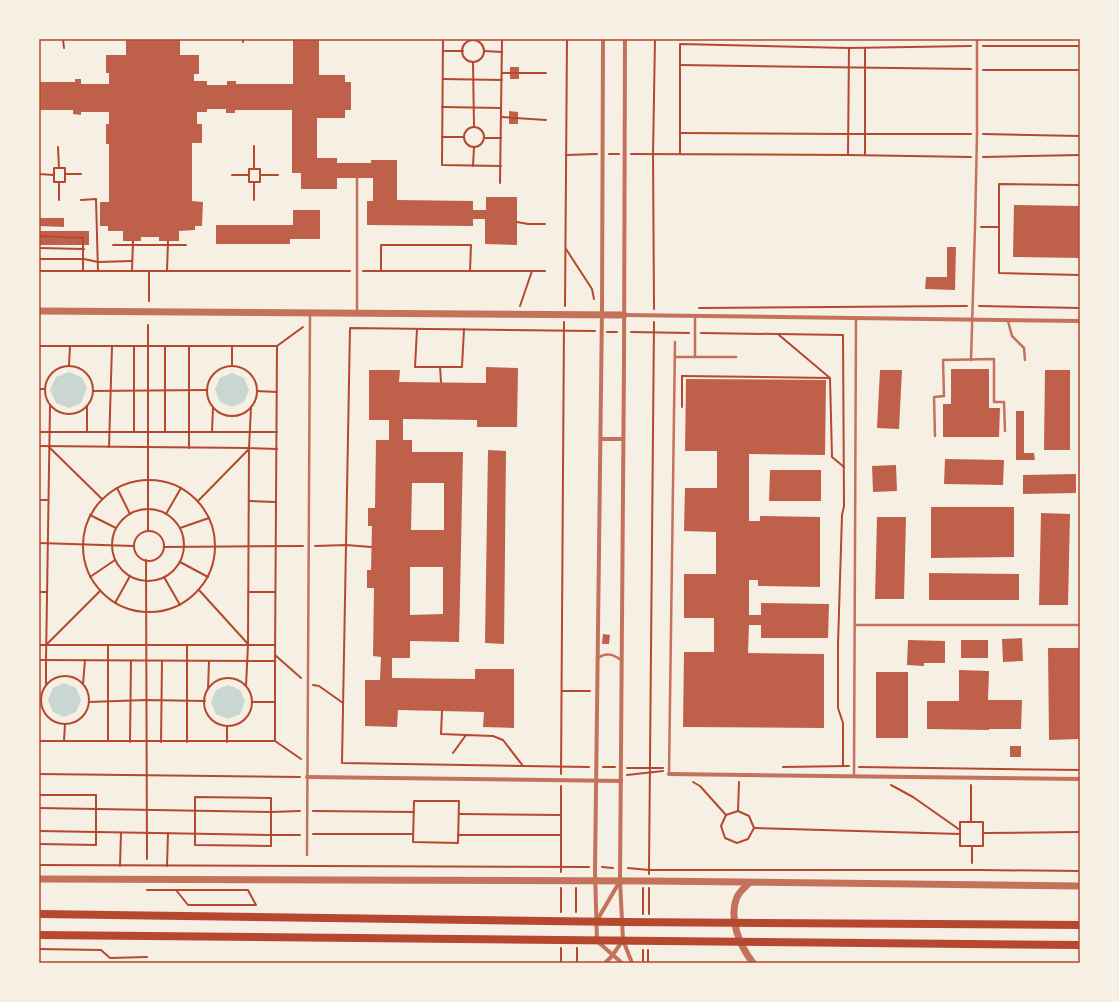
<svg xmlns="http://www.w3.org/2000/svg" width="1119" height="1002" font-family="'Work Sans',sans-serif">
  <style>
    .water { fill: #c9d6d2 }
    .building { fill: #bf614a; fill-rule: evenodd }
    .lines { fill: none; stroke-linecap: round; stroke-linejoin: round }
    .path { stroke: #b5482f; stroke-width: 2 }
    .service { stroke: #c5725c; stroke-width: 2.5 }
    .minor { stroke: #c5725c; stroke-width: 4 }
    .tertiary { stroke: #c5725c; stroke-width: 7 }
    .secondary { stroke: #b5482f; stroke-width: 8 }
    .neatline { fill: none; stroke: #b5482f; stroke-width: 1.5 }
  </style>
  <rect width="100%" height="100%" fill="#f6efe4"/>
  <g class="water">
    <path d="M69 372 81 377 87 387 81 403 69 408 56 403 50 390 56 377Z"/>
    <path d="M232 373 244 378 249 390 244 402 232 407 220 402 215 389 220 378Z"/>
    <path d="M64 683 76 688 81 700 76 712 64 717 53 712 48 700 53 688Z"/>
    <path d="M228 685 240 690 245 701 240 714 228 719 216 714 211 702 216 690Z"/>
  </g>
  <g class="building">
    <path d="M126 39H180V55H199V74H194V81H207V85H227V81H236V84H293V39H319V75H345V82H351V110H345V118H317V158H337V163H371V160H397V200L473 201V210H486V197H517V245L485 244V219H473V226L367 225V201H373V178H337V189H301V173H292V110H235V113H226V109H207V112H197V124H202V143H192V201L203 202 202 226H195V230L179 231V241H159V237H141V241H123V231H108V226H100V202H109V144H106V124H109V112H81V115L73 114V110H39V82H75V79H81V84H109V73H106V55H126Z"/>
    <rect x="510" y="67" width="9" height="12"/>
    <path d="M509 111 518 112V124H509Z"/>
    <path d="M1014 205 1080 206V258L1013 257Z"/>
    <path d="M293 210H320V239H290V244H216V225H293Z"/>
    <path d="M39 218H64V227L39 226Z"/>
    <rect x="39" y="231" width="50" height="14"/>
    <path d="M947 247H956L955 290 925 289 926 277H947Z"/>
    <path d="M486 367 518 368 517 427H477V420L403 419V440H412V452H463L459 642 410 641V658H392V678L475 679V669H514V728L483 727 484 712 398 710 397 727 365 726V680H380L381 657 373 656 374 588H367V570H371L372 526H368V508H375L376 440H389V420H369V370H400L399 382 486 383ZM412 483H444V530H411ZM410 567H443V614L410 615Z"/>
    <path d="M951 369H989V408H1000L999 437H943V404H951Z"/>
    <path d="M880 370H902L899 429 877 428Z"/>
    <path d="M1045 370H1070V450H1044Z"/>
    <path d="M686 379 826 380 825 455 749 454V521H760V516L820 517V587L758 586V580H749V615H761V603L829 604 828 638H761V625H749L748 653 824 654V728L683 727 684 652H714V618H684V574H716V532L684 531 685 488H717V451H685Z"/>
    <path d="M1016 411H1024V453H1034L1035 460H1016Z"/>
    <path d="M488 450 506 451 504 644 485 643Z"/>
    <path d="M945 459 1004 460 1003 485 944 484Z"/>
    <path d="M896 465 897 491 873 492 872 466Z"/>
    <path d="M770 470H821V501H769Z"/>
    <path d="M1076 474V493L1023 494V475Z"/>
    <path d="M931 507H1014V557L931 558Z"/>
    <path d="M1041 513 1070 514 1068 605H1039Z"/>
    <path d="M877 517H906L904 599H875Z"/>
    <path d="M929 573 1019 574V600H929Z"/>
    <path d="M603 634 610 635 609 644H602Z"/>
    <path d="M1022 638 1023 661 1003 662 1002 639Z"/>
    <path d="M908 640 945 641V663H924V666L907 665Z"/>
    <rect x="961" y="640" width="27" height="18"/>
    <path d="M1048 648H1079V739L1049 740Z"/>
    <path d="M959 670 989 671 988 700H1022L1021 729H989V730L927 729V701H959Z"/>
    <rect x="876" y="672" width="32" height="66"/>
    <rect x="1010" y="746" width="11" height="11"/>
  </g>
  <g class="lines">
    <g class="path">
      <path d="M63 39 64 48"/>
      <path d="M243 39V42"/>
      <path d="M443 39 442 165 501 166"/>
      <circle cx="473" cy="51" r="11"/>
      <path d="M983 46H1080"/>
      <path d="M444 51H463"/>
      <path d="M484 51 502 52"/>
      <path d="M473 62 474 127"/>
      <path d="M680 65 971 69"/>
      <path d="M983 70H1080"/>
      <path d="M502 73H546"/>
      <path d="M443 79 502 80"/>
      <path d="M442 107 501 108"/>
      <path d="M1080 114V150"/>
      <path d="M501 117 546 120"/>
      <circle cx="474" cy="137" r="10"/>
      <path d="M680 133 848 134H971"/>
      <path d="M983 134 1080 136"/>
      <path d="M442 137H464"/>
      <path d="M484 138H501"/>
      <path d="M254 146V169"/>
      <path d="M58 147 59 168"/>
      <path d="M609 154H619"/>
      <path d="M631 154 848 155 971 157"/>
      <path d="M680 154V44L849 48 971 46"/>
      <path d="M566 155 597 154"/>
      <path d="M848 155 849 48"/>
      <path d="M865 155V48"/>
      <path d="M983 157 1080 155"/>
      <path d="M473 166 474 147"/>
      <rect x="54" y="168" width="11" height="14"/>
      <rect x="249" y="169" width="11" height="13"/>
      <path d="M39 174 54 175"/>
      <path d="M65 174H81"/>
      <path d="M232 175H249"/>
      <path d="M260 175H278"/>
      <path d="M59 182V200"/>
      <path d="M500 183 502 39"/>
      <path d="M1080 185 999 184V273L1080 275"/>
      <path d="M1080 185V178"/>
      <path d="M81 200 96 199 98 271"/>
      <path d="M254 200V182"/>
      <path d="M517 222 528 224H545"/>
      <path d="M981 227H999"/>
      <path d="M39 236 83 238V271"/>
      <path d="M113 245H186"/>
      <path d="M39 248 84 249"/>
      <path d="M566 249 592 289 594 299"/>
      <path d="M39 259H84L98 262 132 261"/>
      <path d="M39 271H350"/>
      <path d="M132 271 133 241"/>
      <path d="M167 271 168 241"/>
      <path d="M363 271H545"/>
      <path d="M381 271V245H471L470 271"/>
      <path d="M149 301V271"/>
      <path d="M520 306 532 271"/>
      <path d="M565 306 567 39"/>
      <path d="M979 306 1080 308"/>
      <path d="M699 308 967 306"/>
      <path d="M654 309 653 154 655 39"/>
      <path d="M654 322 649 870H980L1080 871"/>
      <path d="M417 329 415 367H462L464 329"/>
      <path d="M607 332H617"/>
      <path d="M631 332 689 333"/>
      <path d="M701 333 843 335 844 506 842 515 838 644V708L843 723V766"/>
      <path d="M779 335 830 378 832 457 844 467"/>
      <path d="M39 346H277L275 661V741H39"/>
      <path d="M277 346 303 327"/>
      <path d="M69 365 70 346"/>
      <path d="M232 365V347"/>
      <circle cx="69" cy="390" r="24"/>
      <circle cx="232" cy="391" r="25"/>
      <path d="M440 367 441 382"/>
      <path d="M682 376 829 378"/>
      <path d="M39 389H44"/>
      <path d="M93 391 206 390"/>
      <path d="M257 391 277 392"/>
      <path d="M251 407 249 448 277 449"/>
      <path d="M682 407V376"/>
      <path d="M39 432H277"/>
      <path d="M87 432V406"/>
      <path d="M134 432V346"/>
      <path d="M165 432V346"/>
      <path d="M212 432 213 408"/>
      <path d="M39 446 249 448"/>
      <path d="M49 447 102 499"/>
      <path d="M109 447 112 346"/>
      <path d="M189 448V346"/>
      <circle cx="149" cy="546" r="66"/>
      <path d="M117 488 130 514"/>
      <path d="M39 500H48"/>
      <path d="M198 501 249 449"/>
      <path d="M249 501 276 502"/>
      <circle cx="148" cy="545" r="36"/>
      <path d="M166 514 181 488"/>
      <path d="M90 515 116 528"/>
      <path d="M180 528 209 518"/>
      <path d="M148 531V325"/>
      <circle cx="149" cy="546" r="15"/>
      <path d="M39 543 134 546"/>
      <path d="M315 546 346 545 371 547"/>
      <path d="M164 547 303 546"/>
      <path d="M146 560 147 859"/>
      <path d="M180 562 208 577"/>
      <path d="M90 577 115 560"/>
      <path d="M164 577 180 605"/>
      <path d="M199 590 248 644"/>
      <path d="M39 592H47"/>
      <path d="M248 592H275"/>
      <path d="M115 603 130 576"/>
      <path d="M47 644 100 591"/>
      <path d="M39 645H275"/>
      <path d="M108 645V741"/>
      <path d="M275 655 301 678"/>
      <path d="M39 660 275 661"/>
      <circle cx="65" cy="700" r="24"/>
      <circle cx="228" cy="702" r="24"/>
      <path d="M46 684V660L50 406"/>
      <path d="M83 684 85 660"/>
      <path d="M313 685 319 686 343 703"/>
      <path d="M246 686 248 645 249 448"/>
      <path d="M208 689 209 661"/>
      <path d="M562 691H590"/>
      <path d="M89 702 146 700 205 701"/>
      <path d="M252 702H275"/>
      <path d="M442 711 441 734 466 735"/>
      <path d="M64 741 65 724"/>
      <path d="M275 741 301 759"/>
      <path d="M130 742 131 661"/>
      <path d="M161 742 162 661"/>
      <path d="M187 742V645"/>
      <path d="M227 742V726"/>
      <path d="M453 753 466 735 493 736 503 740 523 766"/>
      <path d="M589 767 342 763 350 328 595 331"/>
      <path d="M603 767H615"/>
      <path d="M783 767 849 766"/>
      <path d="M859 767 1080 770"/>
      <path d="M627 768H663"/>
      <path d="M39 774 300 777"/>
      <path d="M561 774 564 322"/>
      <path d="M627 775 663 771"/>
      <path d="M693 782 700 786 726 815"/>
      <path d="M891 785 913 797 960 830"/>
      <path d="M971 785V822"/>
      <path d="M39 795H96V845L39 844"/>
      <path d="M414 801H459L458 843 413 842Z"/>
      <path d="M39 808 271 812V835L39 831"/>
      <path d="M313 811 414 812"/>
      <path d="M738 811 749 816 754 828 748 839 737 843 725 838 721 826 726 815Z"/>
      <path d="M738 811 739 782"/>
      <path d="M459 814 561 815"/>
      <rect x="960" y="822" width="23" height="24"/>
      <path d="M754 828 960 834"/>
      <path d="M983 833 1080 832"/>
      <path d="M313 834H413"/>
      <path d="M300 835H271V846L195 845V797L271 798V812L300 811"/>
      <path d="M458 835H561"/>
      <path d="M972 863V846"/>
      <path d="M39 865 589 867"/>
      <path d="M120 866 121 833"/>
      <path d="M167 866 168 833"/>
      <path d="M602 867 613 868"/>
      <path d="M628 868 649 870V874"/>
      <path d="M561 872V786"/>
      <path d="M561 888V912"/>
      <path d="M576 888V912"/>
      <path d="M147 890C180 890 214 890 248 890L256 905H188L176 890"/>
      <path d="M643 914V888"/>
      <path d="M649 914V888"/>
      <path d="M561 948V963"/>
      <path d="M577 948V963"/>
      <path d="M39 949 101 950 110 958 147 957"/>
      <path d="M643 950V963"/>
      <path d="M648 963V950"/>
    </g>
    <g class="service">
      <path d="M357 313V178"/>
      <path d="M1008 321 1012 336 1024 348 1025 360"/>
      <path d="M675 357H736"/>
      <path d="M695 357V316"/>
      <path d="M971 360 975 227 977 134V39"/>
      <path d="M935 436 934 397 944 396 943 360 994 359V402H1004L1005 431"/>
      <path d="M855 625H1080"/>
      <path d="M598 658C606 652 613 654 621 660"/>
      <path d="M669 774 675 342"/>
      <path d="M854 776 856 318"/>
      <path d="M307 855 310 314"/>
    </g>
    <g class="minor">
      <path d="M603 39 602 309 595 871 597 941 622 963"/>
      <path d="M625 39 624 362 620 881 623 940 632 963"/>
      <path d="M624 315 1080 321"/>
      <path d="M601 439H623"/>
      <path d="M669 774 1080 779"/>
      <path d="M307 777 621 781"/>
      <path d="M596 922 620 881"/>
      <path d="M605 963 612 956 623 940"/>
    </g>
    <g class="tertiary">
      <path d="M39 311 624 315"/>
      <path d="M39 879 649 881 1080 886"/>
      <path d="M749 883C745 887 739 892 737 897 728 919 740 946 753 963"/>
    </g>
    <g class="secondary">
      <path d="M39 914 622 922 1080 925"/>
      <path d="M39 935 1080 945"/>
    </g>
  </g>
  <rect width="1119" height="1002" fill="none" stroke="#f6efe4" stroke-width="80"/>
  <rect x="40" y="40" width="1039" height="922" class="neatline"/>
</svg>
